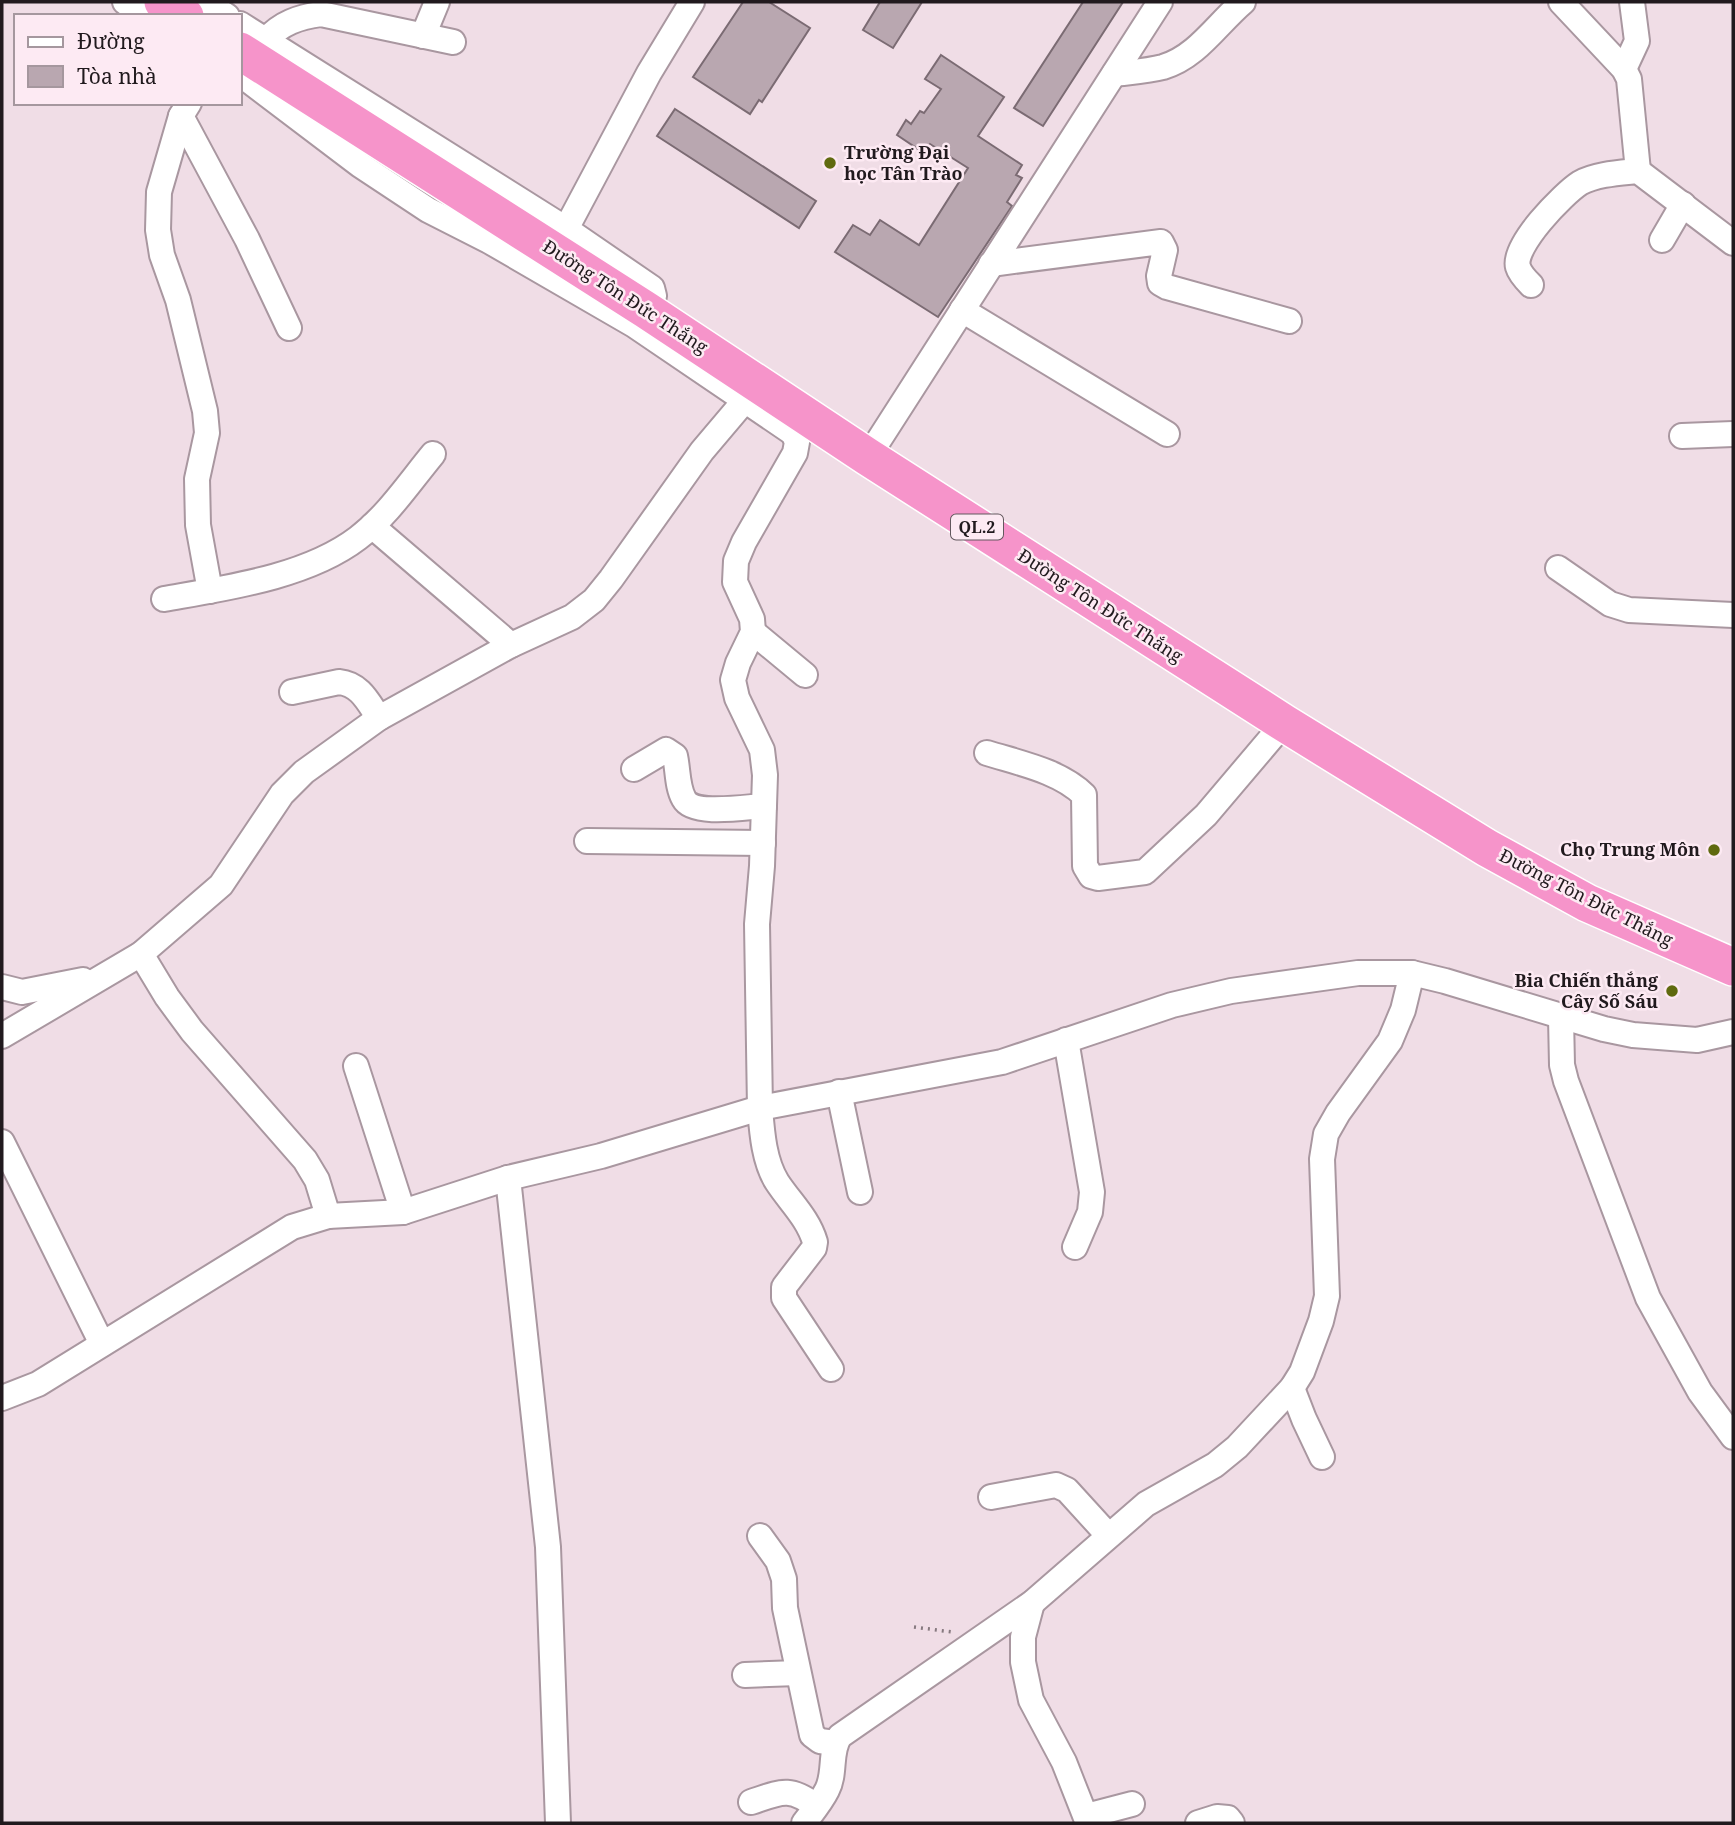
<svg xmlns="http://www.w3.org/2000/svg" width="1735" height="1825" font-family="'Noto Serif',serif">
  <style>
    .building { fill: #b9a7b0; stroke: #7b6b73; stroke-width: 2 }
    .lines { fill: none; stroke-linecap: round; stroke-linejoin: round }
    .minor-casing { stroke: #a997a0; stroke-width: 28 }
    .highway-casing { stroke: #fff; stroke-width: 40 }
    .path { stroke: #86797f; stroke-width: 3.5; stroke-dasharray: 2 5; stroke-linecap: butt }
    .minor { stroke: #fff; stroke-width: 24 }
    .highway { stroke: #f694ca; stroke-width: 37 }
    .poi-dot { fill: #606a0f; stroke: #fdeaf3; stroke-width: 2.5 }
    .labels { text-anchor: middle; stroke-width: 5; stroke-linejoin: round; paint-order: stroke }
    .shield { fill: #fdeaf3; stroke: #63585e; stroke-width: 2 }
    .shield-label { font-size: 16px; font-weight: bold; fill: #211a1e }
    .poi-label { font-size: 18px; font-weight: bold; fill: #211a1e; stroke: #fdeaf3; text-anchor: end }
    .street-label { font-size: 18px; fill: #211a1e; stroke: #fdeaf3 }
  </style>
  <rect width="100%" height="100%" fill="#f0dde6"/>
  <g class="building">
    <path d="M743 2H769L810 28 762 102 759 100 750 114 693 77Z"/>
    <path d="M880 2H922L893 48 863 30Z"/>
    <path d="M1083 2H1123L1043 126 1014 108Z"/>
    <path d="M941 55 1004 97 978 136 1022 165 1016 175 1022 178 1007 202 1012 206 938 317 835 252 853 225 870 235 880 220 919 245 968 168 930 144 924 153 897 135 906 120 911 124 920 111 924 113 941 89 925 79Z"/>
    <path d="M675 109 816 201 799 228 657 136Z"/>
  </g>
  <g class="lines">
    <defs>
      <g id="minor">
        <path d="M125 2 148 16"/>
        <path d="M205 2 227 16"/>
        <path d="M1561 2 1624 69 1629 79 1638 171"/>
        <path d="M240 24 566 229"/>
        <path d="M423 36 437 2"/>
        <path d="M266 40C281 23 299 17 321 14L453 42"/>
        <path d="M1624 69 1637 41 1632 2"/>
        <path d="M240 74 360 165 428 210 489 241 634 325 793 433 797 442 795 453 744 542 736 561 735 582 752 619 753 632 738 663 733 680 737 698 762 750 765 775 762 866 757 924 760 1108C762 1133 764 1161 777 1182 790 1202 808 1218 815 1242L814 1248 784 1287V1298L831 1369"/>
        <path d="M1114 74C1130 72 1148 71 1163 67 1197 57 1217 24 1243 2"/>
        <path d="M189 103 181 116 159 192 158 230 162 255 178 300 205 411 207 433 197 479 198 525 210 591"/>
        <path d="M181 116 247 239 289 328"/>
        <path d="M1662 240 1683 204"/>
        <path d="M991 264 1161 242 1165 250 1159 276 1160 283 1167 287 1289 321"/>
        <path d="M1531 285C1526 280 1520 274 1518 267 1512 246 1563 194 1580 183 1597 174 1619 173 1638 171L1733 243"/>
        <path d="M962 310 1167 434"/>
        <path d="M637 321 654 296 652 288 566 229 649 73 692 2"/>
        <path d="M1682 436 1733 434"/>
        <path d="M868 457 1160 2"/>
        <path d="M372 526 511 645"/>
        <path d="M1558 568 1610 604 1629 610 1733 615"/>
        <path d="M164 599C226 588 307 577 358 538 388 515 409 483 433 454"/>
        <path d="M753 632 805 675"/>
        <path d="M292 692 339 682C360 684 368 702 379 718"/>
        <path d="M987 753C1019 763 1060 771 1084 795L1085 866 1091 876 1098 878 1145 872 1206 815 1284 723"/>
        <path d="M634 769 666 750 675 756C678 769 677 787 684 799 693 816 746 807 764 806"/>
        <path d="M587 841 763 843"/>
        <path d="M141 954 167 997 192 1031 305 1160 317 1180 328 1216"/>
        <path d="M2 987 22 992 83 980"/>
        <path d="M1561 1017 1562 1065 1566 1081 1648 1298 1700 1392 1733 1437"/>
        <path d="M2 1036 141 954 221 885 282 794 304 772 379 718 511 645 572 617 594 600 611 579 702 451 746 399"/>
        <path d="M1066 1040 1092 1192 1090 1212 1075 1247"/>
        <path d="M356 1066 403 1212"/>
        <path d="M839 1092 860 1192"/>
        <path d="M2 1142 102 1344"/>
        <path d="M508 1178 548 1547 558 1823"/>
        <path d="M1292 1388 1304 1419 1322 1457"/>
        <path d="M2 1398 38 1384 292 1227 328 1216 403 1212 508 1178 601 1156 760 1108 1002 1062 1172 1005 1231 991 1358 973H1412L1445 981 1604 1029 1633 1035 1697 1040 1733 1032"/>
        <path d="M991 1497 1056 1485 1067 1490 1108 1535"/>
        <path d="M760 1536 778 1561 784 1579 785 1608 812 1735 820 1741 835 1743"/>
        <path d="M1032 1603 1023 1637V1662L1031 1700 1064 1762 1088 1823"/>
        <path d="M745 1675 798 1673"/>
        <path d="M751 1802C781 1792 789 1786 816 1806"/>
        <path d="M1086 1816 1132 1804"/>
        <path d="M804 1823C812 1813 821 1802 827 1790 836 1773 829 1751 840 1736L1032 1603 1146 1504 1215 1465 1237 1447 1292 1388 1302 1372 1321 1321 1327 1296 1322 1159 1326 1134 1338 1113 1390 1041 1403 1010 1412 973"/>
        <path d="M1198 1823 1217 1817 1228 1818 1232 1823"/>
      </g>
      <g id="highway">
        <path d="M163 2 185 16"/>
        <path d="M240 51 646 310 868 457 1284 723 1487 848 1587 903 1733 967"/>
      </g>
    </defs>
    <use href="#minor" class="minor-casing"/>
    <use href="#highway" class="highway-casing"/>
    <path class="path" d="M914 1627 952 1632"/>
    <use href="#minor" class="minor"/>
    <use href="#highway" class="highway"/>
  </g>
  <g class="poi-dot">
    <circle cx="830" cy="163" r="7"/>
    <circle cx="1714" cy="850" r="7"/>
    <circle cx="1672" cy="991" r="7"/>
  </g>
  <g class="labels">
    <rect class="shield" x="951" y="514.5" width="52" height="25" rx="5"/>
    <g class="shield-label">
      <text x="977" y="533">QL.2</text>
    </g>
    <g class="poi-label">
      <text x="844" y="159" text-anchor="start">Trường Đại<tspan x="844" dy="21">học Tân Trào</tspan></text>
      <text x="1700" y="856">Chọ Trung Môn</text>
      <text x="1658" y="987">Bia Chiến thắng<tspan x="1658" dy="21">Cây Số Sáu</tspan></text>
    </g>
    <g class="street-label">
      <text transform="translate(625 297) rotate(33)" y="6">Đường Tôn Đức Thắng</text>
      <text transform="translate(1100 606) rotate(33)" y="6">Đường Tôn Đức Thắng</text>
      <text transform="translate(1586 898) rotate(27)" y="6">Đường Tôn Đức Thắng</text>
    </g>
  </g>
  <rect width="1735" height="1825" fill="none" stroke="#211a1e" stroke-width="7"/>
  <rect x="14" y="14" width="228" height="91" fill="#fdeaf3" stroke="#a5979e" stroke-width="2"/>
  <rect x="28" y="37" width="35" height="10" fill="#ffffff" stroke="#a5979e" stroke-width="2"/>
  <text x="77" y="49" font-size="21" fill="#211a1e">Đường</text>
  <rect x="28" y="66" width="35" height="21" fill="#b9a7b0" stroke="#a5979e" stroke-width="2"/>
  <text x="77" y="84" font-size="21" fill="#211a1e">Tòa nhà</text>
</svg>
